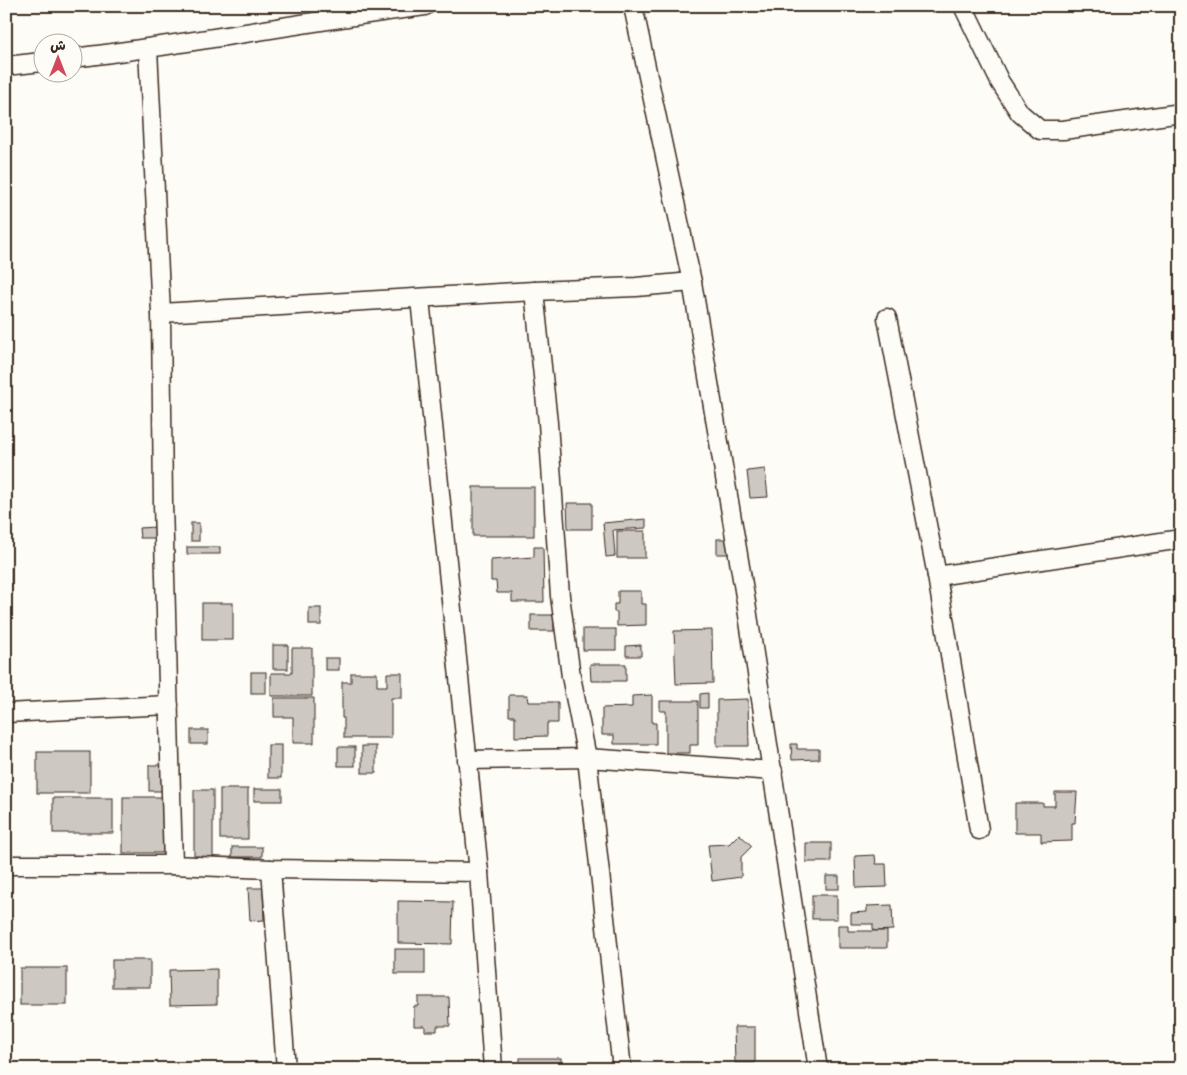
<svg xmlns="http://www.w3.org/2000/svg" width="1187" height="1075" font-family="Kalam,'Playpen Sans Arabic',sans-serif">
  <style>
    .building { fill: #cdc8c2; stroke: #3b2a1e }
    .lines { fill: none; stroke-linecap: round; stroke-linejoin: round }
    .minor-casing { stroke: #3b2a1e; stroke-width: 21 }
    .minor { stroke: #fdfcf7; stroke-width: 18 }
  </style>
  <rect width="100%" height="100%" fill="#fdfcf7"/>
  <filter id="ink" filterUnits="userSpaceOnUse"><feTurbulence type="fractalNoise" baseFrequency=".02" numOctaves="2"/><feDisplacementMap in="SourceGraphic" scale="10" xChannelSelector="R" yChannelSelector="G"/><feConvolveMatrix kernelMatrix="1 2 1 2 8 2 1 2 1" color-interpolation-filters="sRGB"/></filter>
  <g filter="url(#ink)">
    <g class="building">
      <path d="M765 469 768 497 750 498 747 471Z"/>
      <rect x="473" y="487" width="61" height="49"/>
      <path d="M567 503H592V529H568Z"/>
      <path d="M646 519V528L613 530 615 556 606 557 603 523Z"/>
      <rect x="191" y="523" width="8" height="18"/>
      <path d="M156 527V538H140L139 528Z"/>
      <rect x="617" y="531" width="28" height="27"/>
      <rect x="717" y="539" width="11" height="15"/>
      <rect x="187" y="547" width="33" height="7"/>
      <path d="M534 547H543L544 602H512V593H497L496 581H491V560L534 557Z"/>
      <rect x="6" y="568" width="5" height="37"/>
      <path d="M618 591H641V604H646V625L617 626V612H614V604H618Z"/>
      <rect x="202" y="603" width="31" height="37"/>
      <rect x="309" y="608" width="12" height="17"/>
      <rect x="531" y="615" width="23" height="16"/>
      <rect x="583" y="629" width="33" height="21"/>
      <path d="M712 630 713 683 676 684 674 631Z"/>
      <rect x="273" y="645" width="15" height="24"/>
      <path d="M641 645V656H626V646Z"/>
      <path d="M292 648H312V696H271V673H292Z"/>
      <rect x="325" y="658" width="14" height="12"/>
      <path d="M590 664H626V681H591Z"/>
      <rect x="251" y="672" width="15" height="21"/>
      <path d="M351 673H377V686H387V673H402V698H391V738H344V718H342V682H351Z"/>
      <path d="M708 693V708H700V694Z"/>
      <path d="M509 695H527L528 702H558V723H547V736L515 737V716H509Z"/>
      <path d="M652 695V723H656V744H614V735H602V708L632 707V696Z"/>
      <path d="M274 698H314V743H293V717H274Z"/>
      <path d="M748 699 749 746H717V700Z"/>
      <path d="M660 701H698V745H690V753H666V711H660Z"/>
      <rect x="191" y="730" width="17" height="14"/>
      <path d="M791 744H797V749H819V759L792 760Z"/>
      <rect x="268" y="745" width="13" height="33"/>
      <rect x="362" y="746" width="14" height="27"/>
      <rect x="338" y="747" width="17" height="19"/>
      <rect x="37" y="752" width="53" height="41"/>
      <rect x="149" y="765" width="17" height="26"/>
      <rect x="220" y="789" width="28" height="50"/>
      <rect x="254" y="789" width="28" height="12"/>
      <rect x="194" y="790" width="19" height="68"/>
      <path d="M1055 792H1077L1075 823H1072V841L1041 842V833H1015V803H1043V806H1055Z"/>
      <rect x="123" y="797" width="40" height="56"/>
      <rect x="53" y="798" width="60" height="35"/>
      <path d="M739 834 752 846 741 857V877L712 881 708 845 729 844Z"/>
      <rect x="806" y="843" width="25" height="19"/>
      <rect x="232" y="847" width="30" height="10"/>
      <path d="M875 855 876 864H886L887 887 856 888 855 856Z"/>
      <rect x="826" y="876" width="13" height="13"/>
      <path d="M248 888H263L264 920 250 921Z"/>
      <rect x="812" y="895" width="25" height="24"/>
      <path d="M398 901 453 902 452 944 398 943Z"/>
      <path d="M892 905 893 930 873 931V924H851V913L867 912V906Z"/>
      <path d="M838 925H848V931H887V948H838Z"/>
      <rect x="395" y="949" width="30" height="25"/>
      <rect x="112" y="960" width="38" height="27"/>
      <rect x="20" y="968" width="47" height="37"/>
      <path d="M217 969V1004L170 1005 169 970Z"/>
      <path d="M418 997H449L450 1026H437V1031H425V1026H414V1006H418Z"/>
      <path d="M734 1027H755V1063H735Z"/>
      <rect x="520" y="1058" width="41" height="11"/>
    </g>
    <g class="lines">
      <defs>
        <g id="minor">
          <path d="M633 6 692 282"/>
          <path d="M963 6 1000 82 1020 113 1040 130H1063L1181 113"/>
          <path d="M148 49 161 313 163 504 173 865 271 869 479 872"/>
          <path d="M72 58C191 44 307 21 425 6"/>
          <path d="M6 66 42 62"/>
          <path d="M534 291 548 423 560 596 571 676 587 758 622 1069"/>
          <path d="M420 299 479 872 493 1069"/>
          <path d="M161 313 534 291 636 287 692 282 746 602 818 1069"/>
          <path d="M887 318 937 576 979 830"/>
          <path d="M937 576 1181 539"/>
          <path d="M6 713 169 705"/>
          <path d="M467 760 587 758 773 771"/>
          <path d="M6 865H173"/>
          <path d="M271 869 286 1069"/>
        </g>
      </defs>
      <use href="#minor" class="minor-casing"/>
      <use href="#minor" class="minor"/>
    </g>
  </g>
  <rect width="1187" height="1075" fill="none" stroke="#fdfcf7" stroke-width="25"/>
  <rect x="12" y="12" width="1162" height="1050" fill="none" stroke="#3b2a1e" stroke-width="2" filter="url(#ink)"/>
  <g transform="translate(58 58)"><circle r="24" fill="#fdfcf7" stroke="#afa8a0"/>
  <path d="M0-4L9 19L0 12L-9 19Z" fill="#d1495b"/>
  <text y="-8" font-size="14" font-weight="bold" text-anchor="middle" fill="#3b2a1e">ش</text>
  </g>
</svg>
